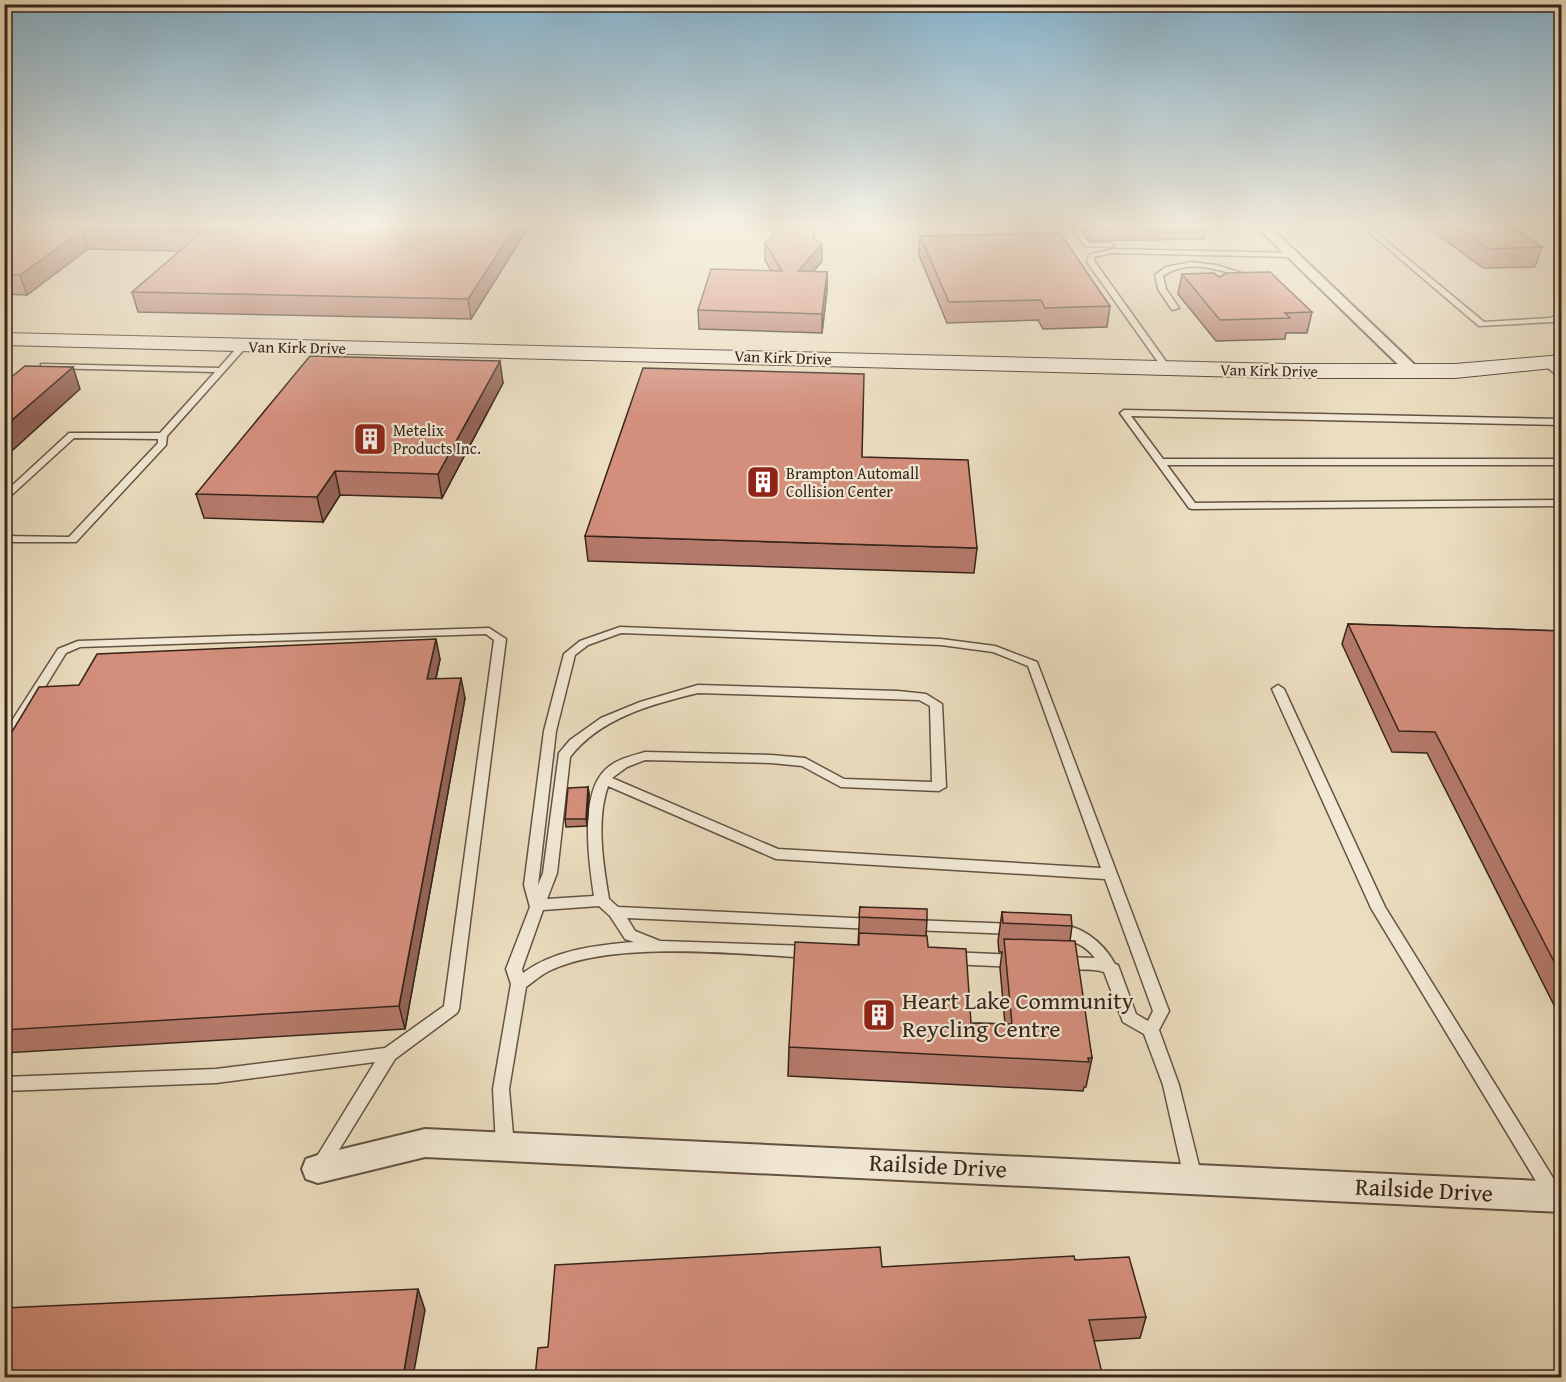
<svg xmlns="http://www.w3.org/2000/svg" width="1566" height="1382" font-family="'Gentium Book Plus',serif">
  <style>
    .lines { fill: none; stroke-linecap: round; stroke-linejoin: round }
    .lane-casing { stroke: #635343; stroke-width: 3 }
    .street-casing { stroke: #635343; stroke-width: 4 }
    .secondary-casing { stroke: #36251a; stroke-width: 2 }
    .lane { fill: #f2e9d5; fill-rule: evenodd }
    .street { fill: #f2e9d5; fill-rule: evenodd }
    .secondary { fill: #f2e9d5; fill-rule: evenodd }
    .wall { fill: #b57a6b; stroke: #36251a; stroke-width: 1.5 }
    .shaded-wall { fill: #946357; stroke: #36251a; stroke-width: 1.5 }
    .building { fill: #d38e7c; stroke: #36251a; stroke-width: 1.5 }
    .labels { text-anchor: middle; stroke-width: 4.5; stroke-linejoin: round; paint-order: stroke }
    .far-street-label { font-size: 16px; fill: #36251a; stroke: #f2e9d5 }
    .far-poi-label { font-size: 16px; fill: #36251a; stroke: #f2e9d5; text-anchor: start }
    .near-poi-label { font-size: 24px; fill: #36251a; stroke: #f2e9d5; text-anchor: start }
    .near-street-label { font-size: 24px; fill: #36251a; stroke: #f2e9d5 }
  </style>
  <rect width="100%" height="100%" fill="#ebddbf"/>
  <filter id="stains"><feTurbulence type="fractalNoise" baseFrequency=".00333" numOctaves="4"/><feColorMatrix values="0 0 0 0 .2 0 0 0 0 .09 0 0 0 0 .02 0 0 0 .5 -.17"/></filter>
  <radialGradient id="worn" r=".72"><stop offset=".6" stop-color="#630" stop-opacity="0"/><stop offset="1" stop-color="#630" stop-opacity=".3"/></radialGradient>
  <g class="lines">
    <defs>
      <g id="lane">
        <path d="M1069 224H1075L1089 243H1111L1114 245 1111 247 1085 246Z"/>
        <path d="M1359 224H1366L1484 322 1550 318 1562 312V318L1552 322 1479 326Z"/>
        <path d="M1542 224H1551L1562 228V232Z"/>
        <path d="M1112 249 1292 253 1295 255 1292 257 1112 253 1094 257 1095 262 1170 367 1166 369H1163L1087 262 1089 255Z"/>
        <path d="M1191 262 1216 265 1254 277 1250 279C1221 271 1190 257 1163 276L1166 289 1179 308 1172 310 1158 289 1155 275 1166 267Z"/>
        <path d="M241 343 248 345 167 436 166 445 76 542H4V536L69 537 158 443V439L74 438 4 502V493L69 433H160L215 372 44 368H41V364L219 368Z"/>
        <path d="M1544 361H1550L1562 372V379L1544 365Z"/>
        <path d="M1124 410 1562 419V425L1131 416 1163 459H1562V465H1167L1195 503 1562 500V506L1192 509 1189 508 1120 413Z"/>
        <path d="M620 627 941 639 995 646 1037 662 1169 1011 1159 1030 1179 1085 1202 1178 1199 1184 1193 1186 1187 1184 1184 1178 1163 1085 1144 1034 1123 1022 1104 972C1088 967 1071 972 1056 967L1053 963 1056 959 1061 957 1095 958C1083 942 1068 940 1051 935L1049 931 1051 927C1076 919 1104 943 1115 964L1118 965 1136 1014 1148 1021 1153 1011 1105 879 776 859 608 786C596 820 603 864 609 899L618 907 874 919 879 920 881 924 879 928 874 929 627 918 635 931 660 941 810 946 815 948 818 952 815 956 810 958C739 954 613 940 549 971 541 975 533 982 526 987L509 1089 514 1146 511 1151 505 1153 499 1151 496 1146 493 1089 511 984 506 969 530 907 524 885 544 731 564 654 580 641ZM621 633 941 645 993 652 1028 666 1101 868 778 849 612 778 627 767 645 760 771 763 802 766 841 787 939 791 946 787 942 704 926 694 898 691 698 685 640 702 601 718 570 740 559 753 543 873 538 885 556 731 575 655 588 645ZM698 693 919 700 930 706 932 782 844 779 805 758 771 755 645 752C631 756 617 759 606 769 579 793 589 863 594 896L547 899 557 873 570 757C600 718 652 704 698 693ZM599 906 610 916 625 939 634 942C596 945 554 950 523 973L522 969 543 910Z"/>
        <path d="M489 628 506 639 459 1009 457 1013 395 1059 326 1171 320 1174 314 1171 311 1166 375 1062 216 1083 4 1091V1077L216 1069 385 1048 444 1006 494 640 486 634 80 647 66 653 10 744 4 748V733L58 649 78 641Z"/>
        <path d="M1278 685 1284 689 1385 907 1560 1189V1201L1554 1203 1548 1201 1371 908 1272 689Z"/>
        <path d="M912 920 1015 924 1020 925 1022 929 1020 933 1015 934 912 930 907 929 905 925 907 921Z"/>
        <path d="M950 952 1017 955 1022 957 1025 961 1022 965 1017 967 950 964 945 962 942 958 945 954Z"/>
      </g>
      <g id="street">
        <path d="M1254 224H1267L1419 369 1422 372 1419 375H1409Z"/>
        <path d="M425 1129 1562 1182V1212L425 1157 318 1183 306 1179 302 1169 306 1159 318 1155Z"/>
      </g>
      <path id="secondary" d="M4 333 1286 364H1455L1562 355V367L1455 378H1286L4 345Z"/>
    </defs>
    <use href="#lane" class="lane-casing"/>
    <use href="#street" class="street-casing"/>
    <use href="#secondary" class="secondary-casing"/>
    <use href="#lane" class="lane"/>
    <use href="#street" class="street"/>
    <use href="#secondary" class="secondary"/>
  </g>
  <g class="wall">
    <path d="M4 224 529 226 471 319 138 312 132 292 180 251 88 249 27 295 4 294Z"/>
    <path d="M1085 224H1207L1204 239 1090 241 1084 233Z"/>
    <path d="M1423 224H1507L1542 247 1535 267 1483 268Z"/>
    <path d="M920 236 1110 306 1107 327 1043 329 1038 320 947 323 919 255Z"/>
    <path d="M772 238 814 239 822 261 813 272H827V290L822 333 699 329 698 310 771 271 765 260V243Z"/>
    <path d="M1182 274 1219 277 1312 312 1307 333H1286L1285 339 1216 341 1178 294Z"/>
    <path d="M503 383 442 498 340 495 323 522 204 518 196 494Z"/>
    <path d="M585 536 977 548 974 573 588 561Z"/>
    <path d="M1348 624 1562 631V1021L1427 753 1392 752 1342 644Z"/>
    <path d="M440 659 436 679 465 698 405 1029 4 1053V745L79 685Z"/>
    <path d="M588 787 589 794 587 826 566 827 565 819Z"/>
    <path d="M860 907 927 920 926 936 928 947 971 1023 1005 1024 1000 968 1002 952H999L998 941 1002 912 1072 926 1070 941 1092 1058 1086 1087H1084L1083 1091 788 1076 789 1047 858 945Z"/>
    <path d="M1075 1260 1146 1317 1140 1338 1094 1341 548 1347 882 1267Z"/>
  </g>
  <g class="shaded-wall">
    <path d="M517 224H529V226L471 319 468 299Z"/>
    <path d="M83 230 88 249 27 295 20 275Z"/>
    <path d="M822 244V261L798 289V271Z"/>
    <path d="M827 272V290L822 333V314Z"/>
    <path d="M500 361 503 383 442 498 438 474Z"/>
    <path d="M73 367 80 389 4 458V427Z"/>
    <path d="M335 471 340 495 323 522 317 497Z"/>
    <path d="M436 639 440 659 431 700 427 679Z"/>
    <path d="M461 678 465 698 405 1029 399 1006Z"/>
    <path d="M588 787 589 794 587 826 586 819Z"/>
    <path d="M418 1289 425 1310 413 1377H403Z"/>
  </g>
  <g class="building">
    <path d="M4 224H517L468 299 132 292 202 232 83 230 20 275 4 274Z"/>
    <path d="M780 224H812L814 229V239L822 244 798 271 827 272 822 314 698 310 711 269 782 271 765 243 772 238 774 228Z"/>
    <path d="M1454 224H1507L1542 247 1489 249Z"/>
    <path d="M1060 233 1110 306 1045 308 1041 300 949 302 920 236Z"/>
    <path d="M1270 272 1312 312 1285 313 1290 318 1220 320 1182 274 1214 273 1219 277 1227 273Z"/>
    <path d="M310 356 500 361 438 474 335 471 317 497 196 494Z"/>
    <path d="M25 366 73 367 4 427V383Z"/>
    <path d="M643 368 864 374 862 457 968 460 977 548 585 536Z"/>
    <path d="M1348 624 1562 631V977L1435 732 1399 731Z"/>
    <path d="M436 639 427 679 461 678 399 1006 4 1030V745L39 687 79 685 97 654Z"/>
    <path d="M588 787 586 819H565L568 788Z"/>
    <path d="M860 907 927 909V920L859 917Z"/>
    <path d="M1002 912 1071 915 1072 926 1003 923Z"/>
    <path d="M859 933 927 936 928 947 966 949 971 1023 1012 1024 1004 939 1075 941 1092 1058H1088L1089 1062 789 1047 795 942 859 945Z"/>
    <path d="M880 1247 882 1267 1074 1256 1075 1260 1129 1257 1146 1317 1089 1320 1103 1377H535L538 1348 548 1347 555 1265Z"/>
    <path d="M418 1289 403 1377H4V1308Z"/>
  </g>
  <linearGradient id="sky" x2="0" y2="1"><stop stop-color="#88b7d2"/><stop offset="0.54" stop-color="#f6f0e2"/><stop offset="1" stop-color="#f6f0e2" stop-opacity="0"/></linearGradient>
  <rect width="1566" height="417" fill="url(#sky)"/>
  <defs>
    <symbol id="building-square" viewBox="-11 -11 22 22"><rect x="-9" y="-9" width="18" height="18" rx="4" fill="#8f2418" stroke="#f2e9d5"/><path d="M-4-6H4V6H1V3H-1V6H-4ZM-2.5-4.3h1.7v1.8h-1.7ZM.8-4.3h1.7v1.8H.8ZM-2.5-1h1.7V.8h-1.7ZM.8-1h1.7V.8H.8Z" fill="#fff"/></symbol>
  </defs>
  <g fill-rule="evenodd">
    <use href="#building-square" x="351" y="420" width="38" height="38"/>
    <use href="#building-square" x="744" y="463" width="38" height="38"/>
    <use href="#building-square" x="860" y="996" width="38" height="38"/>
  </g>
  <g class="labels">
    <g class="far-street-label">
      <text transform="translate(297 347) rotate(1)" y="6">Van Kirk Drive</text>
      <text transform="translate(783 357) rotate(2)" y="6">Van Kirk Drive</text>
      <text transform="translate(1269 370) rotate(1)" y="6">Van Kirk Drive</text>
    </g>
    <g class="far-poi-label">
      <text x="393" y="436">Metelix<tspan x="393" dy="18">Products Inc.</tspan></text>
      <text x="786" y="479">Brampton Automall<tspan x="786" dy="18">Collision Center</tspan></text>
    </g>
    <g class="near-poi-label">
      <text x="902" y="1009">Heart Lake Community<tspan x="902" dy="28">Reycling Centre</tspan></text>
    </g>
    <g class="near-street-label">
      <text transform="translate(938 1166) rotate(3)" y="8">Railside Drive</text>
      <text transform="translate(1424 1190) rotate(3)" y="8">Railside Drive</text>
    </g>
  </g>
  <rect width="1566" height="1382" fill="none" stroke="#ebddbf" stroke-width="24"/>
  <rect x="6" y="6" width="1554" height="1370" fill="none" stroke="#36251a" stroke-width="3"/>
  <rect x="12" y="12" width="1542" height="1358" fill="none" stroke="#36251a" stroke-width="1.5"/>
  <rect width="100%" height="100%" filter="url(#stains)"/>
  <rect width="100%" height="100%" fill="url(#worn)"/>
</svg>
